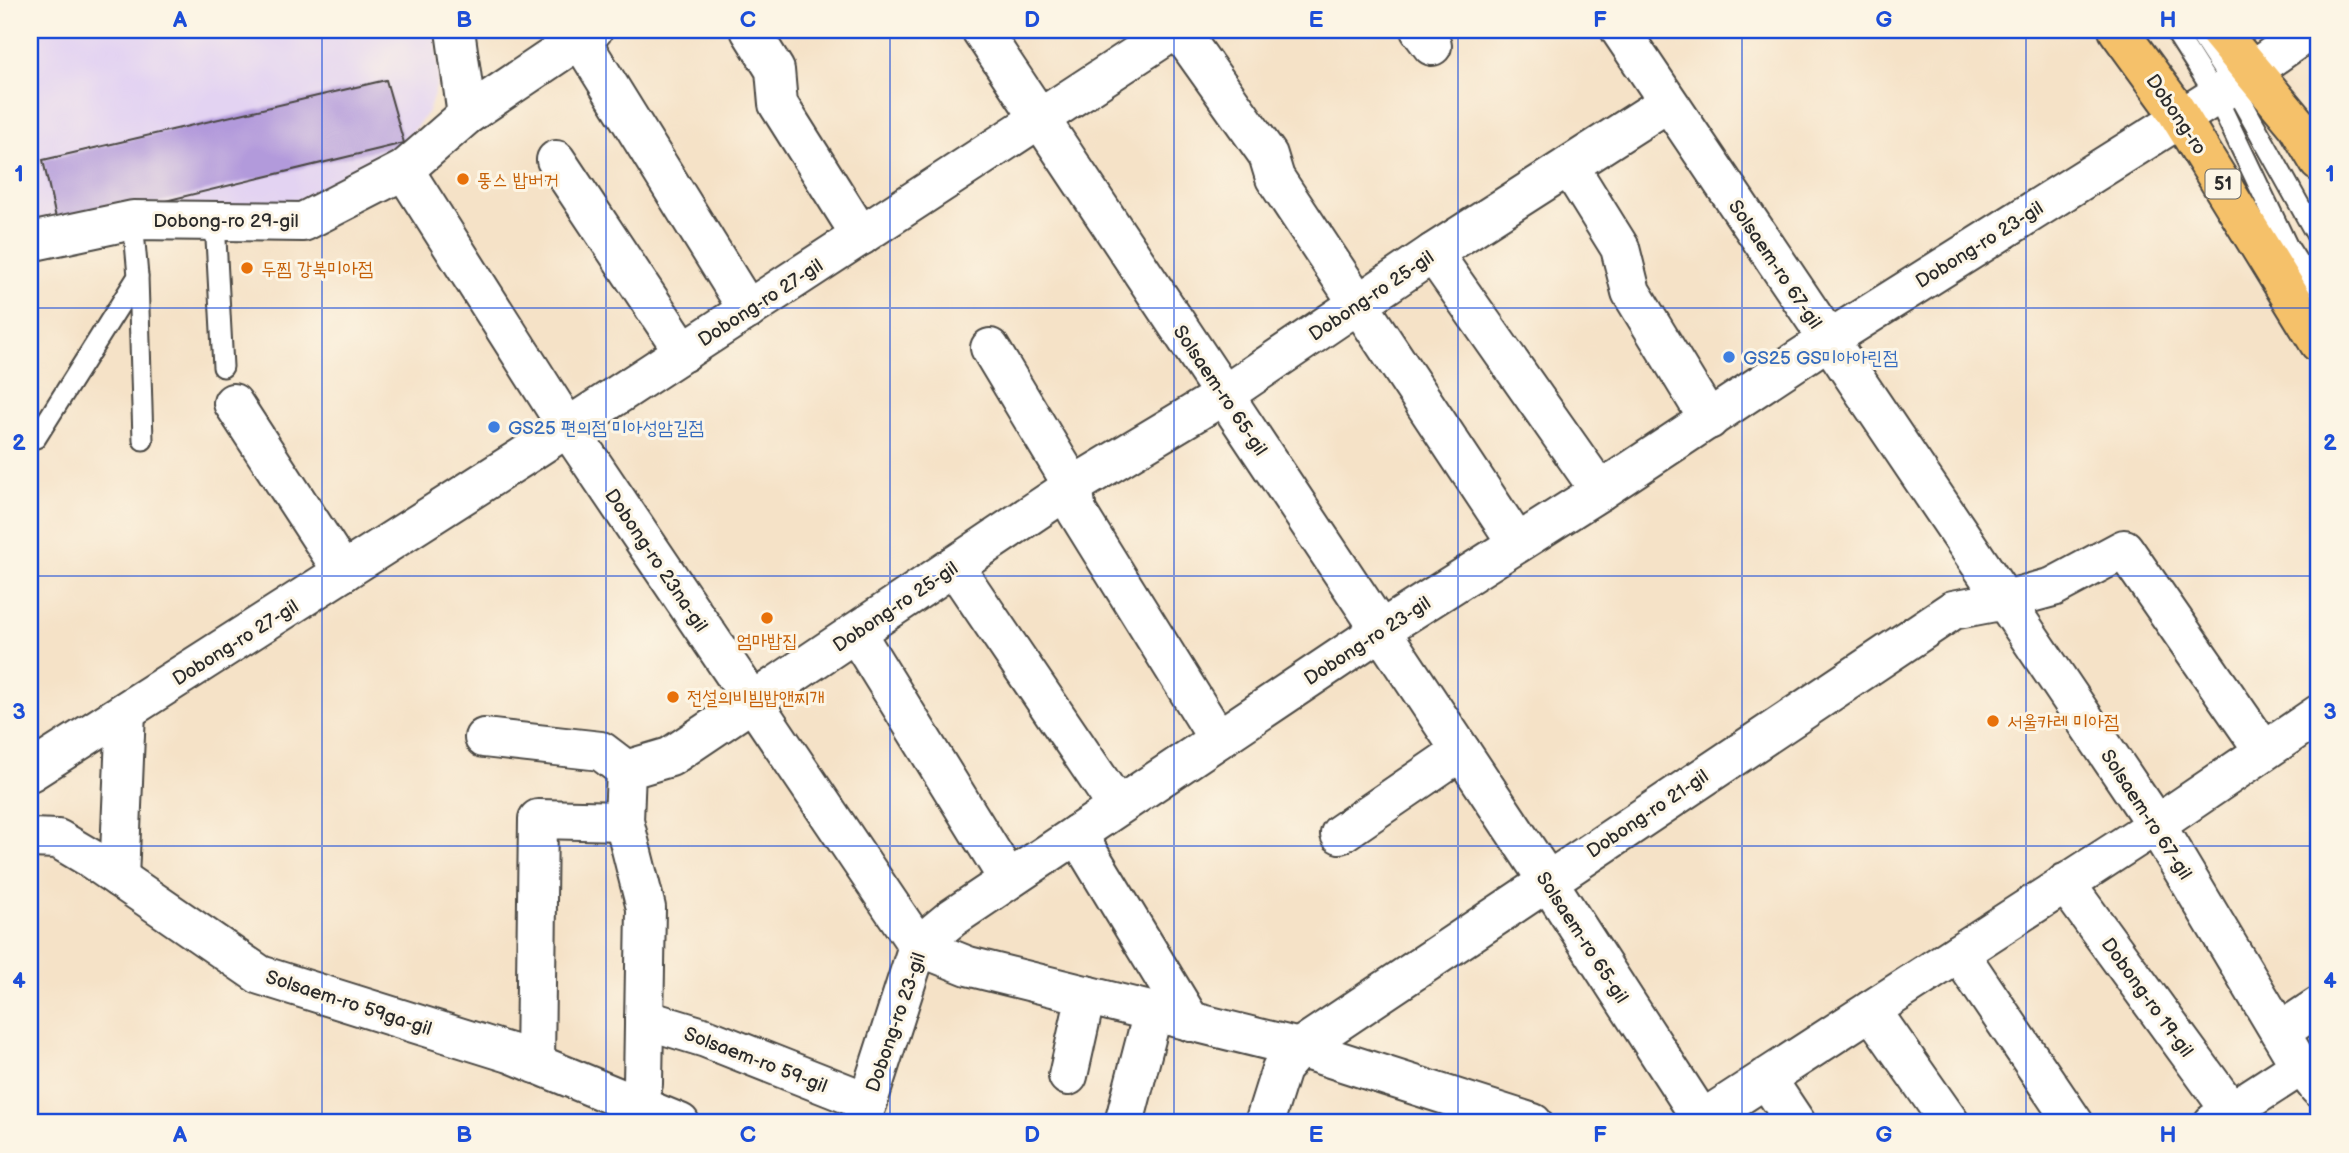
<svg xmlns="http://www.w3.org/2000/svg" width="2349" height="1153" font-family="'Balsamiq Sans','Poor Story',sans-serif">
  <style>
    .built { fill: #e3d3f2 }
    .building { fill: #b29adb }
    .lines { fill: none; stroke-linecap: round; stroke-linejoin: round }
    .lane-casing { stroke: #494642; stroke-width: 23 }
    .street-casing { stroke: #494642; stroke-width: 42 }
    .primary-casing { stroke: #494642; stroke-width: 42 }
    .lane { stroke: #fff; stroke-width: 19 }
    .street { stroke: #fff; stroke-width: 38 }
    .primary { stroke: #f5c16b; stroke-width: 38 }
    .grid { fill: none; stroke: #1d4ed8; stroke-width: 2; stroke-opacity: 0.55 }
    .food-dot { fill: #e8710a; stroke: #fcf5e5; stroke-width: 2.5 }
    .shop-dot { fill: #3f7fe0; stroke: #fcf5e5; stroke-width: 2.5 }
    .labels { text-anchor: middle; stroke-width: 6; stroke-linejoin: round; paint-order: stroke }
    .shield { fill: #fcf5e5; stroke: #6a6863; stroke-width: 2 }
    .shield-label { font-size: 18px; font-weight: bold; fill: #2b2b2b }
    .street-label { font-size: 19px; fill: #2b2b2b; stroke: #fcf5e5 }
    .food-label { font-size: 19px; fill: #c56008; stroke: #fcf5e5; text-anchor: start }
    .shop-label { font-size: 19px; fill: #366cbe; stroke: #fcf5e5; text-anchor: start }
    .neatline { fill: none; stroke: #1d4ed8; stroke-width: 2.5 }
    .grid-label { font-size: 23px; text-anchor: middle; font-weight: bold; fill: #1d4ed8 }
  </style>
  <rect width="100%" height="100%" fill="#fcf5e5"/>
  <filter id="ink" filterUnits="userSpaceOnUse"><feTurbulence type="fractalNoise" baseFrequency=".0143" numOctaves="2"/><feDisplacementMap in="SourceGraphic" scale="14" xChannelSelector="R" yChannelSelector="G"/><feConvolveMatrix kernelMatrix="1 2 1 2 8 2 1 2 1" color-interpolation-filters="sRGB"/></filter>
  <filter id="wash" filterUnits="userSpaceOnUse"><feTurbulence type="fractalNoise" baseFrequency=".00686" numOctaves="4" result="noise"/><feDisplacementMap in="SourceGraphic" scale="28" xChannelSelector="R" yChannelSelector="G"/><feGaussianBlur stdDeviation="1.57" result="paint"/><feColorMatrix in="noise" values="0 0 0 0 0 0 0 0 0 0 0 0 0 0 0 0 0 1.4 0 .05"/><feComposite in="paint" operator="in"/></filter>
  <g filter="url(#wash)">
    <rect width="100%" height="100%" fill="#f5e2c7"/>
    <path class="built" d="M30 30H436L439 78 429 110 396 154 286 206 30 230Z"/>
    <g id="blocks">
      <path class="building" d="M386 80 404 143 58 227 43 160Z"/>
    </g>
  </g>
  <g filter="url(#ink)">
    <use href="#blocks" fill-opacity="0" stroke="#494642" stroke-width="2"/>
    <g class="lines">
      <defs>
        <g id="lane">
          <path d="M2174 30 2216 96 2287 245 2319 295"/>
          <path d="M2197 30 2232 84 2319 240"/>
          <path d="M215 221 223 367"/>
          <path d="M138 276 143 440"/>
          <path d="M36 438 138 276 133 220"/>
        </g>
        <g id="street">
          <path d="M455 30 467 115"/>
          <path d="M750 30 775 70 778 104 861 236"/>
          <path d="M981 30 1547 880 1704 1123"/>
          <path d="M1179 30 1268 155 1275 178 1517 543"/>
          <path d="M1420 30 1432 46"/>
          <path d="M1620 30 2156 825 2294 1056 2319 1088"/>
          <path d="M580 39 748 310"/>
          <path d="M556 160 684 352"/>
          <path d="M1569 166 1620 248 1631 292 1709 420"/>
          <path d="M404 170 568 428 918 946 968 966 1299 1048 1533 1123"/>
          <path d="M30 242 133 220 303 222 404 170 467 115 593 30"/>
          <path d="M1433 253 1600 491"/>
          <path d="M990 348 1073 486 1077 512 1218 739"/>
          <path d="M233 403 343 572"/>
          <path d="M954 566 1117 806"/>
          <path d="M856 633 1008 879"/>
          <path d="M484 738 601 751 626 770"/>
          <path d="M30 772 521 458 1175 30"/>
          <path d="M1077 834 1191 1022"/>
          <path d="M1340 834 1461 751"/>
          <path d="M30 838 58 839 90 858 260 975 510 1053 680 1123"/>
          <path d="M119 878 126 711"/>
          <path d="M2065 883 2231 1111"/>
          <path d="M1959 953 2074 1123"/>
          <path d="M1871 1010 1950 1123"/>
          <path d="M644 1019 706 1038 868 1102"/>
          <path d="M2280 1032 2319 1006"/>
          <path d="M535 1064 538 819 624 821"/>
          <path d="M1068 1076 1086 995"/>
          <path d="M1766 1078 1796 1123"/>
          <path d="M629 1123 643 1084 646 908 624 821 626 770 670 757 1073 486 1224 395 1433 253 1667 103"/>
          <path d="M861 1123 918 946 952 918 1381 630 1600 491 1828 340 2216 96 2310 30"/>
          <path d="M1124 1123 1153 1012"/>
          <path d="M1264 1123 1281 1069 1299 1048 1953 610 2005 600 2053 587 2124 549 2264 751"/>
          <path d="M1697 1123 2156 825 2319 714"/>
          <path d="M2213 1123 2301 1066"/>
        </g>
        <g id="primary">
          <path d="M2118 30 2172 104 2319 343"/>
          <path d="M2218 30 2297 125 2319 162"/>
        </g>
      </defs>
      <use href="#lane" class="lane-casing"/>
      <use href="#street" class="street-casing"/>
      <use href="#primary" class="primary-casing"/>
      <use href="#lane" class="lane"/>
      <use href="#street" class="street"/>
      <use href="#primary" class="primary"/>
    </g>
  </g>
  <path class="grid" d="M322 30V1123M606 30V1123M890 30V1123M1174 30V1123M1458 30V1123M1742 30V1123M2026 30V1123M30 308H2319M30 576H2319M30 846H2319"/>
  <g class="food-dot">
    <circle cx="463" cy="179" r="7"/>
    <circle cx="247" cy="268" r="7"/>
    <circle cx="767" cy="618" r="7"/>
    <circle cx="673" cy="697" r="7"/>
    <circle cx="1993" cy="721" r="7"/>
  </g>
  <g class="shop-dot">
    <circle cx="1729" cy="357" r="7"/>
    <circle cx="494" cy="427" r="7"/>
  </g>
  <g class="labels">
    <rect class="shield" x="2205.5" y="169.5" width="35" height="29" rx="5"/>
    <g class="shield-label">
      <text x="2223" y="190">51</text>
    </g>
    <g class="street-label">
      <text transform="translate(2177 114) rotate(56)" y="7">Dobong-ro</text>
      <text x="226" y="227">Dobong-ro 29-gil</text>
      <text transform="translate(1979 244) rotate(-32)" y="7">Dobong-ro 23-gil</text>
      <text transform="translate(1776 264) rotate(56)" y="7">Solsaem-ro 67-gil</text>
      <text transform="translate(1371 295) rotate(-34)" y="7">Dobong-ro 25-gil</text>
      <text transform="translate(760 302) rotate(-33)" y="7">Dobong-ro 27-gil</text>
      <text transform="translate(1221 390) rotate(56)" y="7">Solsaem-ro 65-gil</text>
      <text transform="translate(657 560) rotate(56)" y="7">Dobong-ro 23na-gil</text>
      <text transform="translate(895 606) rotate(-34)" y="7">Dobong-ro 25-gil</text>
      <text transform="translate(1367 640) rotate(-33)" y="7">Dobong-ro 23-gil</text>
      <text transform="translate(235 642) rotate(-32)" y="7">Dobong-ro 27-gil</text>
      <text transform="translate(1647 813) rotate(-34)" y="7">Dobong-ro 21-gil</text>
      <text transform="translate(2147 814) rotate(57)" y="7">Solsaem-ro 67-gil</text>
      <text transform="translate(1583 937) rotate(57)" y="7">Solsaem-ro 65-gil</text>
      <text transform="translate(2148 997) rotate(54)" y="7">Dobong-ro 19-gil</text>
      <text transform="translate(349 1002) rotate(18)" y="7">Solsaem-ro 59ga-gil</text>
      <text transform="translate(895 1022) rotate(-71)" y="7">Dobong-ro 23-gil</text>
      <text transform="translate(756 1059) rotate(21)" y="7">Solsaem-ro 59-gil</text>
    </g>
    <g class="food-label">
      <text x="477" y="186">뚱스 밥버거</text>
      <text x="261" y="275">두찜 강북미아점</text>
      <text x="767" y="647" text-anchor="middle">엄마밥집</text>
      <text x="687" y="704">전설의비빔밥앤찌개</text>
      <text x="2007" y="728">서울카레 미아점</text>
    </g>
    <g class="shop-label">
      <text x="1743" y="364">GS25 GS미아아린점</text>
      <text x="508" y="434">GS25 편의점 미아성암길점</text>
    </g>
  </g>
  <rect width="2349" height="1153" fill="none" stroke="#fcf5e5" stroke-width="77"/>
  <rect x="38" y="38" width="2272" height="1076" class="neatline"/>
  <g class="grid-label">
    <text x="180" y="27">A</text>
    <text x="464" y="27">B</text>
    <text x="748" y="27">C</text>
    <text x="1032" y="27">D</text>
    <text x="1316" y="27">E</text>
    <text x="1600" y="27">F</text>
    <text x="1884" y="27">G</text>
    <text x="2168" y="27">H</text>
    <text x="19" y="181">1</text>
    <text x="2330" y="181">1</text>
    <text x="19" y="450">2</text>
    <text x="2330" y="450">2</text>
    <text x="19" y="719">3</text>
    <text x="2330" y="719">3</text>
    <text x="19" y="988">4</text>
    <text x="2330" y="988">4</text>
    <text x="180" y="1142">A</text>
    <text x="464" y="1142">B</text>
    <text x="748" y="1142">C</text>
    <text x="1032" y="1142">D</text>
    <text x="1316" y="1142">E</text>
    <text x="1600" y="1142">F</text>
    <text x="1884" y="1142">G</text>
    <text x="2168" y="1142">H</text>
  </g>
</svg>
